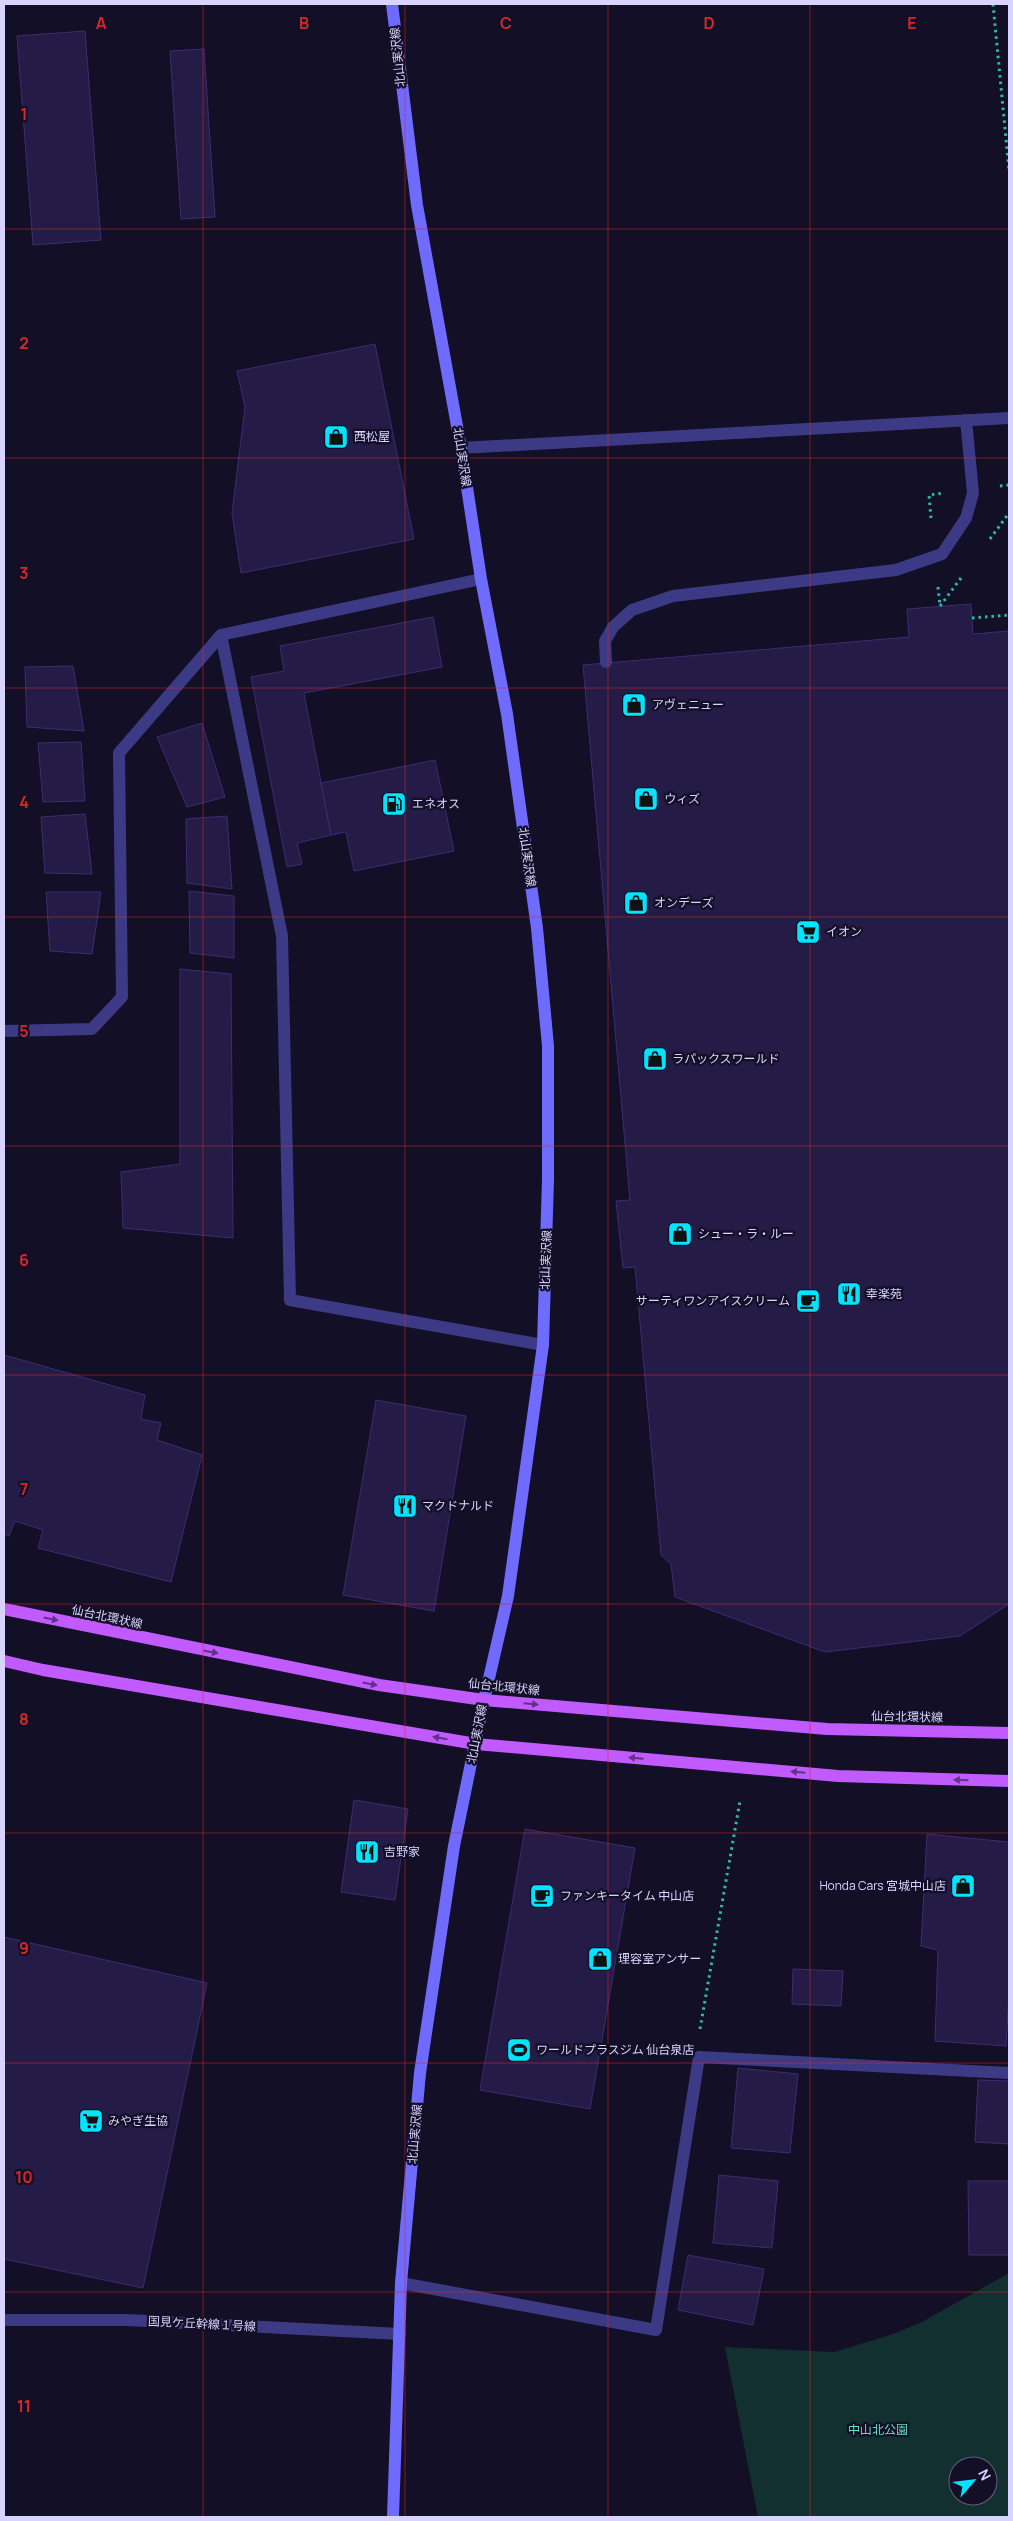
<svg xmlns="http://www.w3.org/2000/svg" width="1013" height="2521" font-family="Manrope,'Noto Sans JP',sans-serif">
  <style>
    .green { fill: #12302f; fill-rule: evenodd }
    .building { fill: #241b47; stroke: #3b2d73 }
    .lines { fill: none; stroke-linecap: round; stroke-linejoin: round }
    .path { stroke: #2fb8b0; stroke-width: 3; stroke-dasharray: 2.5 4; stroke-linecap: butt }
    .lane { stroke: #3d3a85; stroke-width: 12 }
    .street { stroke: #3d3a85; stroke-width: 12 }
    .secondary { stroke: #6f6bff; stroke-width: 12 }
    .primary { stroke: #c25bff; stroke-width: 12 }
    .oneway { fill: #623188 }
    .grid { fill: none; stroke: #d62828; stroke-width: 1; stroke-opacity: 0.55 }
    .labels { text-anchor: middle; stroke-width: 4.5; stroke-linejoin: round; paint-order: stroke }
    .street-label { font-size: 12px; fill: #d9d4ff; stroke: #130f26 }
    .poi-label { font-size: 12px; fill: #d9d4ff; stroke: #130f26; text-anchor: start }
    .park-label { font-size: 12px; fill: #5fe0c0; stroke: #130f26 }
    .grid-label { font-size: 16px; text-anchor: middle; font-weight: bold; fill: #d62828; stroke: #130f26; stroke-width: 4.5; stroke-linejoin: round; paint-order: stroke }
  </style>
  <rect width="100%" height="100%" fill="#130f26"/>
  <path class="green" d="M1009 2273V2517H758L725 2347 834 2352 893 2334 922 2322ZM958 2466H988V2496H958Z"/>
  <g class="building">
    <path d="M85 31 101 240 33 245 17 36Z"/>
    <path d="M204 49 215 217 181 219 170 51Z"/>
    <path d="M375 344 414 539 241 573 232 513 245 407 237 371Z"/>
    <path d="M971 604 973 634 1009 631V1604L960 1636 825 1652 675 1597 671 1564 661 1555 635 1267 623 1268 616 1201 630 1200 583 665 909 637 907 609Z"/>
    <path d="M433 617 442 667 304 693 331 835 297 843 302 864 287 867 251 677 284 671 280 646Z"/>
    <path d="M73 666 84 731 27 727 25 667Z"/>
    <path d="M202 723 225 797 187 807 157 737Z"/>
    <path d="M81 742 85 801 43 802 38 743Z"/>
    <path d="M435 760 454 851 354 871 346 832 331 835 321 783Z"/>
    <path d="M85 814 92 874 45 873 41 817Z"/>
    <path d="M227 816 232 889 187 883 186 819Z"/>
    <path d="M189 891 234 896V958L190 953Z"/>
    <path d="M46 892H101L92 954 50 951Z"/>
    <path d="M180 969 231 974 233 1238 123 1228 121 1172 180 1164Z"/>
    <path d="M4 1355 145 1395 141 1419 161 1423 157 1440 202 1455 171 1582 38 1548 43 1530 15 1521 9 1536 4 1534Z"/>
    <path d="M376 1400 466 1416 434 1611 343 1595Z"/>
    <path d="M354 1800 408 1809 395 1900 341 1892Z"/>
    <path d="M525 1829 635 1848 590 2109 480 2090Z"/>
    <path d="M927 1834 1009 1842V1991L1006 2046 935 2041 938 1950 921 1946Z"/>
    <path d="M4 1937 207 1983 143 2288 4 2259Z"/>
    <path d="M793 1969 843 1971 841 2006 792 2004Z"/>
    <path d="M738 2068 798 2074 790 2153 731 2148Z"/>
    <path d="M978 2080 1009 2081V2144L975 2142Z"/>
    <path d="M719 2175 778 2181 772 2248 713 2243Z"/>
    <path d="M968 2181H1009V2255H969Z"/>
    <path d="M688 2255 764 2269 753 2325 678 2310Z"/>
  </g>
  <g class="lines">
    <g class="path">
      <path d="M993 4 1009 170"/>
      <path d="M1000 486 1009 485"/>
      <path d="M931 518 929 495 944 493"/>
      <path d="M990 539 1009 513"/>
      <path d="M938 587 940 606"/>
      <path d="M940 606 961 578"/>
      <path d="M972 618 1009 615"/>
      <path d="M700 2029 740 1801"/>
    </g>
    <path class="lane" d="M606 662 605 641 613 627 632 610 673 596 896 570 942 554 966 518 973 493 966 420"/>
    <g class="street">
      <path d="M461 448 1009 418"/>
      <path d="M221 635 282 936 290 1300 543 1345"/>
      <path d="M4 1031 92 1029 122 997 119 753 221 635 481 579"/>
      <path d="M401 2283 656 2330 699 2057 1009 2073"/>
      <path d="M4 2320H127L400 2334"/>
    </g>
    <path class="secondary" d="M392 4 417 205 461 448 481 579 507 714 537 928 548 1046V1179L543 1345 508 1596 484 1700 454 1846 420 2073 401 2283 393 2517"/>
    <g class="primary">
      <path d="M4 1609 379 1685 484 1700 827 1729 1009 1733"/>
      <path d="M4 1661 43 1670 476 1744 838 1776 1009 1781"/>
    </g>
  </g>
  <defs><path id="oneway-solid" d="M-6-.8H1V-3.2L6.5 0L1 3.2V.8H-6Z" transform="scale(1.25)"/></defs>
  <g class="oneway">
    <use href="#oneway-solid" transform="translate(51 1619) rotate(12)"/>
    <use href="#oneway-solid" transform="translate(211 1652) rotate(11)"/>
    <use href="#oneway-solid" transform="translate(370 1684) rotate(11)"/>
    <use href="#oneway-solid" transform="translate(531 1704) rotate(5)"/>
    <use href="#oneway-solid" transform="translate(440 1738) rotate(-170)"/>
    <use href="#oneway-solid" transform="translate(636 1758) rotate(-175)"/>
    <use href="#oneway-solid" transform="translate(798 1772) rotate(-175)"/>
    <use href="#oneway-solid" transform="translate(961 1780) rotate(-178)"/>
  </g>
  <path class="grid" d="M203 4V2517M405 4V2517M608 4V2517M810 4V2517M4 229H1009M4 458H1009M4 688H1009M4 917H1009M4 1146H1009M4 1375H1009M4 1604H1009M4 1833H1009M4 2063H1009M4 2292H1009"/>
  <defs>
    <symbol id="shop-square" viewBox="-11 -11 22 22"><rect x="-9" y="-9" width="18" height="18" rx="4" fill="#00e5ff" stroke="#130f26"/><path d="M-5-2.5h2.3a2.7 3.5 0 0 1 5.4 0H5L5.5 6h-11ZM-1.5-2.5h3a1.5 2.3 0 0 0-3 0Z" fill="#111"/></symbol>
    <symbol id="fuel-square" viewBox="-11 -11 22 22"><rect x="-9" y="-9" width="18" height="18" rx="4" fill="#00e5ff" stroke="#130f26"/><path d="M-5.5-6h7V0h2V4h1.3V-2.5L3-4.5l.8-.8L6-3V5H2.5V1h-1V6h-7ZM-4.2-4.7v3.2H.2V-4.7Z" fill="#111"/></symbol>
    <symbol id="supermarket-square" viewBox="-11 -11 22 22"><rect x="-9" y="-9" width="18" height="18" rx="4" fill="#00e5ff" stroke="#130f26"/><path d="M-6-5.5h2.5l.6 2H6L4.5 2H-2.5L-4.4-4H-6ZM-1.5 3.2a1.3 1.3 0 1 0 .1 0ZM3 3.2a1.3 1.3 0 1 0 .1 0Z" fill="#111"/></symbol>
    <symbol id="restaurant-square" viewBox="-11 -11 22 22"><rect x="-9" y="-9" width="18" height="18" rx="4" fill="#00e5ff" stroke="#130f26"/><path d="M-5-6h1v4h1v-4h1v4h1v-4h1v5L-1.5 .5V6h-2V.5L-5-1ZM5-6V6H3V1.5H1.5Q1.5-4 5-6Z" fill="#111"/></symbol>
    <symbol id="cafe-square" viewBox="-11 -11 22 22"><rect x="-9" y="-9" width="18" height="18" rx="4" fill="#00e5ff" stroke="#130f26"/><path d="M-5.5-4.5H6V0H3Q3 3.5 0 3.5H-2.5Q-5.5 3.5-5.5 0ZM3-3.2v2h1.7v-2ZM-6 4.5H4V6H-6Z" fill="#111"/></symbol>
    <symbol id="stadium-square" viewBox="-11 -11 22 22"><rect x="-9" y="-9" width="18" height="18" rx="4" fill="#00e5ff" stroke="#130f26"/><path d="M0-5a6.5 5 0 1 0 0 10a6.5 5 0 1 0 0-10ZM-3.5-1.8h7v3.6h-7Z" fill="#111"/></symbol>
  </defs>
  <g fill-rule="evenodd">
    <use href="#shop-square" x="322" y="423" width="28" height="28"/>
    <use href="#shop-square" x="620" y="691" width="28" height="28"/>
    <use href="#shop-square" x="632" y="785" width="28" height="28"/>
    <use href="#fuel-square" x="380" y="790" width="28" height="28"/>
    <use href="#shop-square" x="622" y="889" width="28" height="28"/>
    <use href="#supermarket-square" x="794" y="918" width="28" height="28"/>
    <use href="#shop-square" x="641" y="1045" width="28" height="28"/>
    <use href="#shop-square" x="666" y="1220" width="28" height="28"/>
    <use href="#restaurant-square" x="835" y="1280" width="28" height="28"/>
    <use href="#cafe-square" x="794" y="1287" width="28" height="28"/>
    <use href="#restaurant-square" x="391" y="1492" width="28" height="28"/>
    <use href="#restaurant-square" x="353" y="1838" width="28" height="28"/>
    <use href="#shop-square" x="949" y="1872" width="28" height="28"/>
    <use href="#cafe-square" x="528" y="1882" width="28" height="28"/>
    <use href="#shop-square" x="586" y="1945" width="28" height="28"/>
    <use href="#stadium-square" x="505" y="2036" width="28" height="28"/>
    <use href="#supermarket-square" x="77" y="2107" width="28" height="28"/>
  </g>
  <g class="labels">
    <g class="street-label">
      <text transform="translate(398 57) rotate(-96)" y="4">北山実沢線</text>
      <text transform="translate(462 457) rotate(81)" y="4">北山実沢線</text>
      <text transform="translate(527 857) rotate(82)" y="4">北山実沢線</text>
      <text transform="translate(546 1260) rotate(-88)" y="4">北山実沢線</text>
      <text transform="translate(107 1617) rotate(12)" y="4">仙台北環状線</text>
      <text transform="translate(504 1687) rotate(6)" y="4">仙台北環状線</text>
      <text transform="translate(907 1717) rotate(1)" y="4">仙台北環状線</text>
      <text transform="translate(477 1734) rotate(-79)" y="4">北山実沢線</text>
      <text transform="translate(415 2134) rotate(-85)" y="4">北山実沢線</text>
      <text transform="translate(202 2324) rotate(3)" y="4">国見ケ丘幹線１号線</text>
    </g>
    <g class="poi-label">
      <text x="354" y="441">西松屋</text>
      <text x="652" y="709">アヴェニュー</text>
      <text x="664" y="803">ウィズ</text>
      <text x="412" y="808">エネオス</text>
      <text x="654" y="907">オンデーズ</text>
      <text x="826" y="936">イオン</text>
      <text x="672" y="1063">ラパックスワールド</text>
      <text x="698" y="1238">シュー・ラ・ルー</text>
      <text x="866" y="1298">幸楽苑</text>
      <text x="790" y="1305" text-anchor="end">サーティワンアイスクリーム</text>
      <text x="422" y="1510">マクドナルド</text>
      <text x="384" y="1856">吉野家</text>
      <text x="946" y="1890" text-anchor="end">Honda Cars 宮城中山店</text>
      <text x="560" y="1900">ファンキータイム 中山店</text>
      <text x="618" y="1963">理容室アンサー</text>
      <text x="536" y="2054">ワールドプラスジム 仙台泉店</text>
      <text x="108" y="2125">みやぎ生協</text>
    </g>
    <g class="park-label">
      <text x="878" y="2434">中山北公園</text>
    </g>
  </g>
  <g class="grid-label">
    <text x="101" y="29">A</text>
    <text x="304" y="29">B</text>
    <text x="506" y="29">C</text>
    <text x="709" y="29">D</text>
    <text x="912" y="29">E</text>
    <text x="24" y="120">1</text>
    <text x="24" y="349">2</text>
    <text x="24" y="579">3</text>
    <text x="24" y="808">4</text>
    <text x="24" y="1037">5</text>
    <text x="24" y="1266">6</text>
    <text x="24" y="1495">7</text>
    <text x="24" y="1725">8</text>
    <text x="24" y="1954">9</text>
    <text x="24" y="2183">10</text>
    <text x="24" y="2412">11</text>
  </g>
  <rect width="1013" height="2521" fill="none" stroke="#d9d4ff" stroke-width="10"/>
  <g transform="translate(973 2481) rotate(62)"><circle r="24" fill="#130f26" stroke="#625e7d"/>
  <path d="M0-4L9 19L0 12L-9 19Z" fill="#00e5ff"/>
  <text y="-8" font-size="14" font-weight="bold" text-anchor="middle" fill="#d9d4ff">N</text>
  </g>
</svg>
